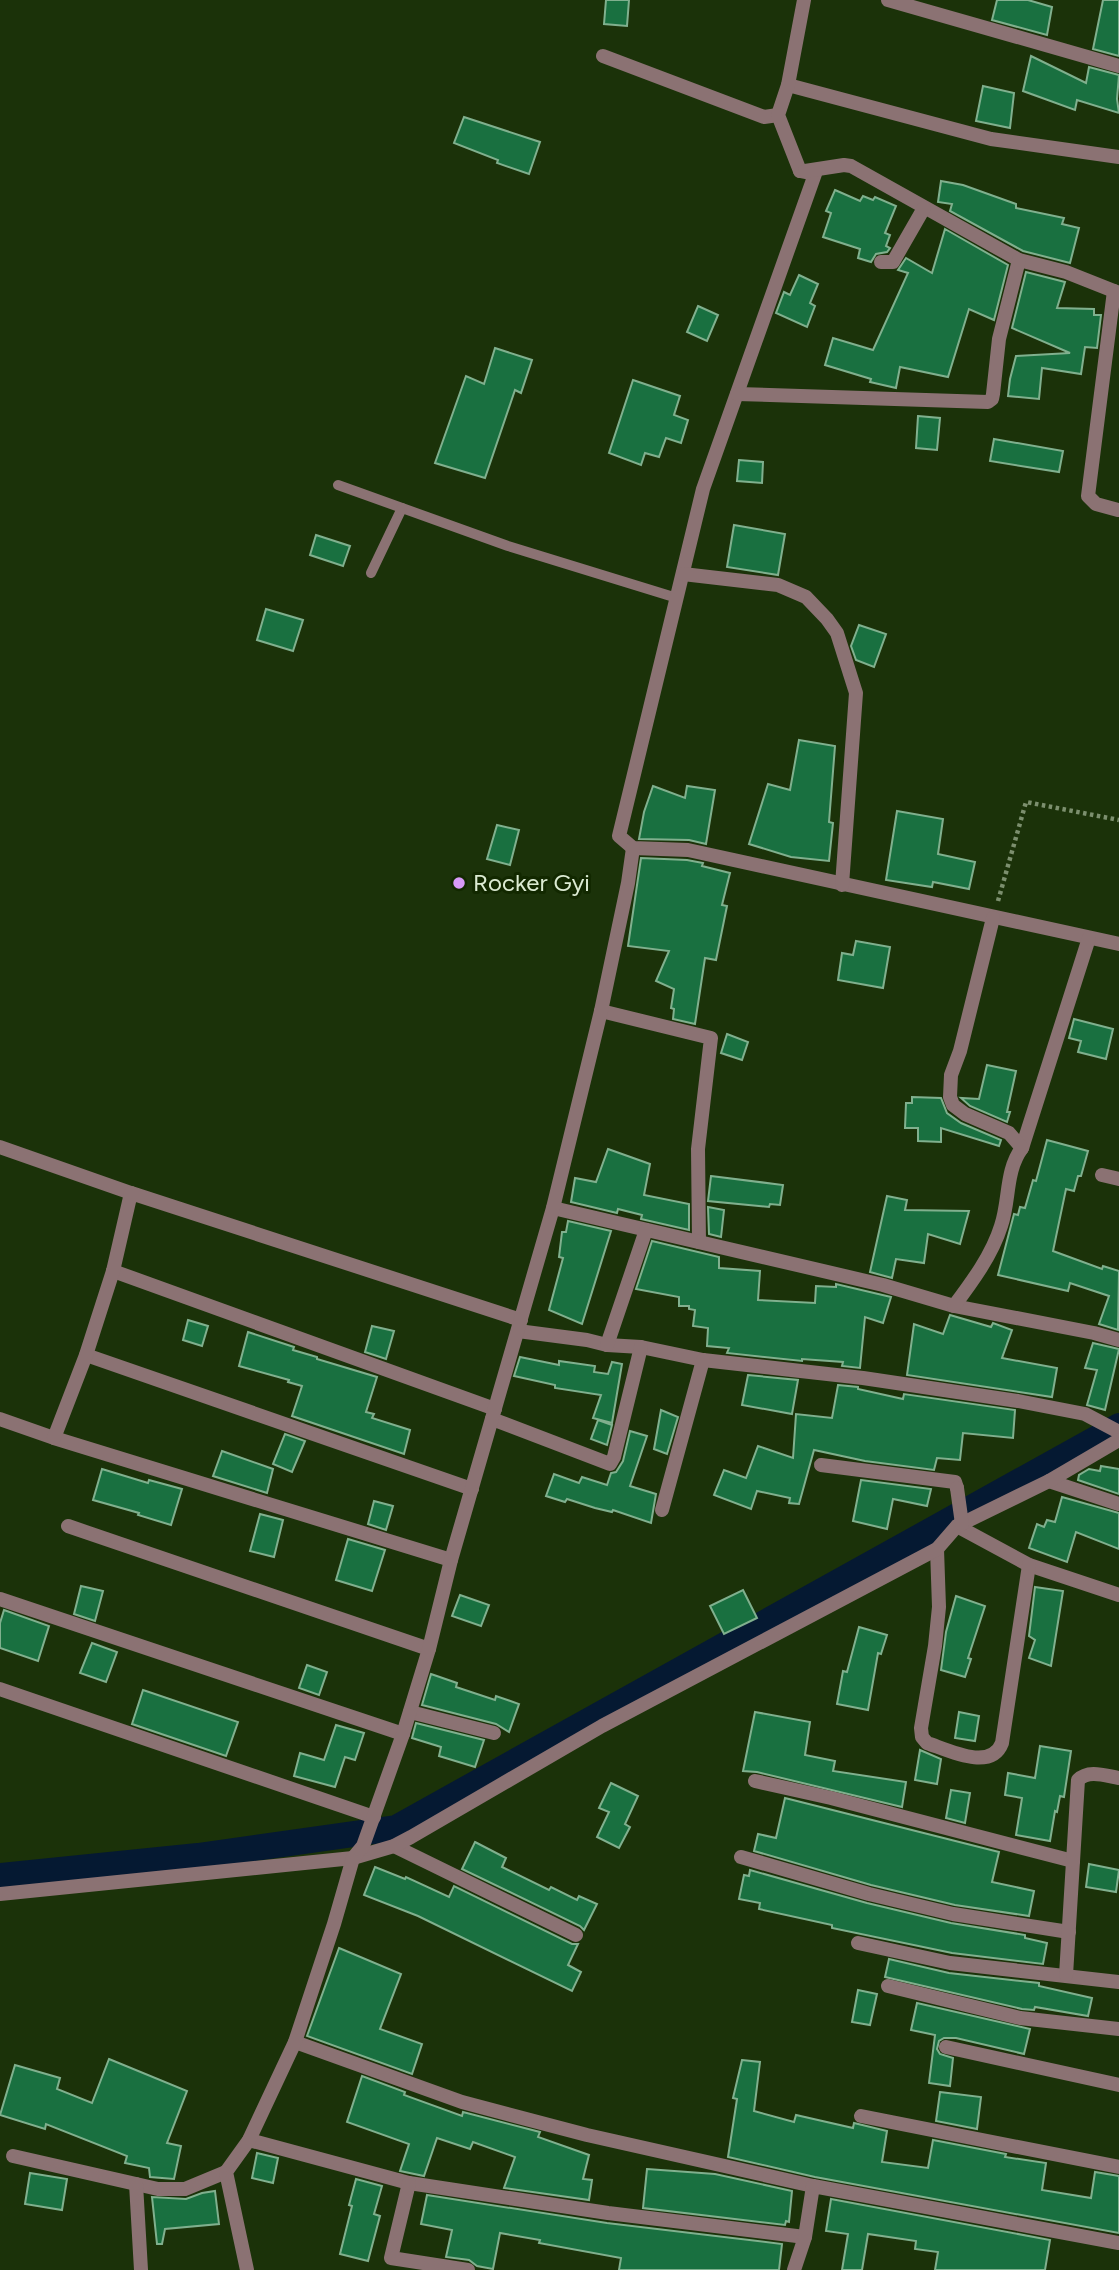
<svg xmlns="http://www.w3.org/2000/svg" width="1119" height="2270" font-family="Figtree,sans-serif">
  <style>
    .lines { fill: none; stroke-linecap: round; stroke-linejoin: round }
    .canal { stroke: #051932; stroke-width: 26 }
    .building { fill: #197040; stroke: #80b08e; stroke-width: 2 }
    .path { stroke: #7c8f6e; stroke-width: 4.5; stroke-dasharray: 3.5 3.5; stroke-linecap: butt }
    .service { stroke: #8b7273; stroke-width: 10 }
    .minor { stroke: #8b7273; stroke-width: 14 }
    .minor-bridge { stroke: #8b7273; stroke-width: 14 }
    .poi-dot { fill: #d89af8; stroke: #122800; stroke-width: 2.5 }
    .labels { text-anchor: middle; stroke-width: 6; stroke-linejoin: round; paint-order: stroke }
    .poi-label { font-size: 24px; fill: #dcebd3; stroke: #122800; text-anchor: start }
  </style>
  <rect width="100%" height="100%" fill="#1b3209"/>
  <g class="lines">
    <path class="canal" d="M0 1876 198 1856 396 1828 1119 1426"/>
  </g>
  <g class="building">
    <path d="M606 0H629L627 26 604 24Z"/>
    <path d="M997 0H1028L1052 7 1047 35 992 20Z"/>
    <path d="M1103 0H1119V56L1093 49Z"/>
    <path d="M1031 56 1086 83 1089 67 1119 75 1117 99 1119 113 1077 100 1075 110 1023 91Z"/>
    <path d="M983 86 1014 93 1010 128 976 121Z"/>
    <path d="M464 117 540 142 529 174 497 163 498 160 454 143Z"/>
    <path d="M941 181 963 185 1016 204V208L1064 218 1062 224 1079 228 1070 263 1023 251 950 211 952 204 938 202Z"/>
    <path d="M835 190 860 201 863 196 873 200 875 197 896 206 885 233 890 235 886 246 890 248 887 252 876 254 871 262 858 258 860 249 823 237 831 213 826 211Z"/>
    <path d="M945 229 1008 265 994 320 969 309 948 377 900 367 896 388 870 382 871 379 825 365 833 338 873 350 908 273 898 270 906 258 932 273Z"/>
    <path d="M1026 272 1065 282 1057 308 1094 309V315H1101L1097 348 1085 347 1081 374 1042 368 1039 399 1008 396 1010 379 1016 356 1070 353 1012 328Z"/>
    <path d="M799 275 818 284 810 303 815 306 807 327 776 313 784 292 790 295Z"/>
    <path d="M698 306 718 315 707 341 687 332Z"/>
    <path d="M495 348 532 360 521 393 515 390 485 478 435 463 466 376 484 384Z"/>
    <path d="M633 380 680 396 674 415 688 420 681 443 666 438 659 457 645 453 641 465 609 453Z"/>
    <path d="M918 416 940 418 937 450 916 448Z"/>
    <path d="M994 439 1063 451 1059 472 990 461Z"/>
    <path d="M739 460 763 462 762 483 737 481Z"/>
    <path d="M734 525 785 534 778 575 727 567Z"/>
    <path d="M316 535 350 546 343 566 310 555Z"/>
    <path d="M266 609 303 620 293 651 257 640Z"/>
    <path d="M859 625 886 634 874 667 856 660 851 646Z"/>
    <path d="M799 740 835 746 829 822 833 823 829 861 791 857 749 844 768 784 790 790Z"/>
    <path d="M653 786 685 798 687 786 715 790 706 844 689 840 639 839 644 812Z"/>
    <path d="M897 811 943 819 938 854 975 862 969 889 933 882 932 887 886 880Z"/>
    <path d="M497 825 519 830 510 865 487 859Z"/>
    <path d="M641 858 687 860 703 863 702 866 730 873 722 905 727 906 716 960 705 958 695 1024 673 1019 674 1009 671 1008 674 989 656 981 669 951 628 946Z"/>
    <path d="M856 941 890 947 883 988 838 980 842 953 853 955Z"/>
    <path d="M1074 1019 1113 1029 1106 1059 1078 1052 1081 1041 1069 1038Z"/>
    <path d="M727 1034 748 1042 742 1060 721 1053Z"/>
    <path d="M987 1065 1016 1071 1007 1112H1010L1007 1122 970 1106 961 1098 979 1099Z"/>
    <path d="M912 1097 941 1098 947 1113 961 1123 1001 1140 999 1146 941 1128V1142L918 1141V1128H905L906 1103H912Z"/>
    <path d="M1047 1140 1088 1151 1081 1176H1078L1074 1191 1066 1189 1053 1251 1102 1269 1103 1266 1119 1271 1118 1330 1099 1324 1109 1296 1070 1283 1068 1291 998 1275 1014 1214 1018 1215 1020 1207 1025 1208 1033 1180 1036 1181Z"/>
    <path d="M608 1149 650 1164 644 1195 689 1204V1230L641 1219 642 1215 618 1209 617 1213 571 1202 575 1178 596 1182Z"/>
    <path d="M711 1176 783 1185 780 1205 770 1204 769 1207 708 1201Z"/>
    <path d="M887 1196 907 1200 905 1210 969 1211 960 1244 928 1234 924 1263 896 1259 892 1278 870 1272Z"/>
    <path d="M708 1207 724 1210 721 1237 709 1234Z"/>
    <path d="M568 1221 611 1231 582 1324 549 1310 563 1258 559 1257 562 1232H566Z"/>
    <path d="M652 1241 719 1257V1268L760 1271 758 1300 815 1303 816 1286 836 1287V1284L891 1297 883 1323 865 1317 860 1368 842 1366 843 1362 802 1359V1361L727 1353 729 1348 707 1346 708 1328 693 1326 695 1310 689 1309V1306H679V1297L636 1289Z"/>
    <path d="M950 1315 991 1327 993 1323 1012 1330 1002 1358 1057 1368 1052 1397 907 1375 914 1324 943 1334Z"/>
    <path d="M188 1320 208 1326 202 1346 183 1340Z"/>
    <path d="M372 1326 394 1331 386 1359 365 1352Z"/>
    <path d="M248 1332 294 1347 293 1350 317 1357V1359L377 1377 366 1412 374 1414 372 1418 410 1430 404 1454 292 1416 302 1386 288 1382 289 1380 239 1366Z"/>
    <path d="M1093 1343 1119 1349 1105 1410 1087 1405 1097 1370 1085 1368Z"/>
    <path d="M520 1357 559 1365V1361L595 1366 594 1372 608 1374 612 1362 622 1364 612 1423 593 1418 601 1395 555 1388V1385L514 1376Z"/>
    <path d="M748 1375 798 1380 792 1414 742 1405Z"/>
    <path d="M838 1385 858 1387V1389L903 1399 904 1394 1015 1410 1013 1438 963 1433 960 1460 937 1458 934 1470 865 1461 814 1450 799 1504 789 1503 790 1498 757 1491 751 1509 714 1495 724 1470 746 1478 758 1446 793 1458 796 1414 832 1418Z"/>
    <path d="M661 1410 678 1417 667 1454 654 1449Z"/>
    <path d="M598 1420 612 1425 607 1445 591 1439Z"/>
    <path d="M630 1431 647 1436 630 1486 656 1494 651 1523 613 1510 612 1512 595 1508 567 1499 565 1502 546 1496 554 1474 579 1483 582 1477 607 1485 611 1473 616 1472 623 1461Z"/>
    <path d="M285 1434 305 1441 292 1472 273 1464Z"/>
    <path d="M222 1451 273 1469 267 1493 213 1476Z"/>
    <path d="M1101 1466 1119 1469V1494L1078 1480 1079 1475 1089 1469 1100 1471Z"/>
    <path d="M102 1469 148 1483 149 1480 182 1489 171 1525 138 1515 139 1513 93 1500Z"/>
    <path d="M861 1480 931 1489 927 1506 893 1499 887 1529 853 1521Z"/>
    <path d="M1062 1497 1119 1513V1549L1076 1532 1067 1562 1029 1548 1037 1524 1044 1527 1047 1520 1055 1522Z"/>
    <path d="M374 1501 393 1506 386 1530 368 1524Z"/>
    <path d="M260 1514 283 1520 274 1557 250 1551Z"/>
    <path d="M348 1539 385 1550 372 1591 336 1580Z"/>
    <path d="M81 1586 103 1591 95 1621 74 1614Z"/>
    <path d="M1035 1587 1063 1591 1051 1666 1029 1658 1035 1640 1029 1636Z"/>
    <path d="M743 1590 757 1618 724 1634 710 1606Z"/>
    <path d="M460 1595 489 1605 481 1626 452 1616Z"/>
    <path d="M956 1596 985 1606 968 1658 971 1659 965 1677 941 1670 946 1632Z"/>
    <path d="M4 1610 49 1626 38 1661 0 1648V1623Z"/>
    <path d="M859 1627 887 1635 881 1654 878 1653 868 1710 837 1704 843 1671 847 1672Z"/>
    <path d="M92 1643 117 1652 106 1682 80 1673Z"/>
    <path d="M307 1665 327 1672 319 1695 299 1688Z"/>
    <path d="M431 1674 457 1683 456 1687 495 1700 496 1696 519 1704 509 1732 496 1724 422 1705Z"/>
    <path d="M143 1690 238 1722 226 1756 132 1724Z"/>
    <path d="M755 1712 810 1722 805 1755 835 1761 833 1771 906 1782 902 1807 757 1772 743 1771Z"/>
    <path d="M959 1712 979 1716 975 1741 955 1738Z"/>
    <path d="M416 1723 484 1740 475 1767 439 1756 441 1747 412 1738Z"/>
    <path d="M336 1725 364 1733 355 1760 345 1757 335 1787 294 1776 300 1753 324 1760Z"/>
    <path d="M1040 1746 1071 1751 1064 1797 1060 1796 1057 1812 1055 1811 1050 1841 1016 1835 1022 1798 1005 1795 1008 1773 1035 1778Z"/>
    <path d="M920 1750 941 1759 937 1784 915 1780Z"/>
    <path d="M611 1783 638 1796 625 1824 630 1827 619 1848 597 1837 609 1812 599 1808Z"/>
    <path d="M951 1790 970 1793 965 1823 946 1818Z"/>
    <path d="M785 1798 999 1852 992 1882 1034 1891 1029 1916 955 1905 871 1885 754 1851 758 1834 776 1838Z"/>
    <path d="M475 1842 506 1858 502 1867 549 1890 551 1887 577 1900 579 1896 597 1904 584 1930 580 1926 462 1869Z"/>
    <path d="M1089 1864 1119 1870 1116 1892 1086 1887Z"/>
    <path d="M375 1867 405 1879 406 1877 449 1897 454 1886 572 1944H578L568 1965 581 1972 572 1991 418 1916 364 1895Z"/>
    <path d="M750 1870 867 1903 951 1923 1025 1935V1938L1047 1943 1043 1964 952 1953 832 1928V1925L759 1909 760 1903 739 1899 744 1875 749 1876Z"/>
    <path d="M339 1948 401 1974 380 2029 422 2044 412 2074 307 2036Z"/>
    <path d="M889 1959 949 1973 1039 1983V1986L1092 1998 1088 2016 1035 2007 1034 2010 1022 2009 885 1977Z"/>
    <path d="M858 1990 877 1994 870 2025 852 2022Z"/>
    <path d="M917 2003 1030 2029 1024 2054 956 2038H944L939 2041 937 2049 940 2054 953 2058 950 2086 929 2083 935 2035 911 2030Z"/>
    <path d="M109 2059 187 2091 167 2143 181 2146 174 2179 150 2177 149 2168 125 2163 127 2156 46 2124 45 2129 0 2115 15 2065 60 2078 57 2089 92 2103Z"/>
    <path d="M742 2060 760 2062 754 2111 794 2122 796 2115 853 2128 854 2123 887 2131 882 2162 928 2168 933 2140 1006 2154 1005 2157 1046 2163 1042 2190 1091 2198 1095 2172 1119 2176V2233L815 2177 728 2157 737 2099 733 2098Z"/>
    <path d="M362 2076 405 2092 404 2095 462 2116 463 2112 540 2132 538 2137 589 2155 583 2179 592 2180 589 2200 504 2188 515 2157 473 2142 470 2149 437 2138 424 2176 400 2171 409 2144 347 2122Z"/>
    <path d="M940 2092 981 2097 977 2129 936 2121Z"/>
    <path d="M257 2153 278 2158 273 2183 252 2178Z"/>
    <path d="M647 2169 715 2174 792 2191 789 2222 786 2221 785 2225 643 2208Z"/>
    <path d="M30 2173 67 2179 62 2210 25 2204Z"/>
    <path d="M356 2179 382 2186 374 2214 380 2216 368 2261 340 2254 352 2206 349 2205Z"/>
    <path d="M215 2191 219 2224 165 2229 162 2244H157L152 2197 186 2199 202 2193Z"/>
    <path d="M427 2195 607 2223 782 2244 779 2270H619L621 2258 539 2243 540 2240 500 2233 493 2269 477 2266 469 2260 446 2257 452 2230 421 2224Z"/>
    <path d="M831 2199 1050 2240 1045 2270H935L938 2252 915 2249 916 2241 868 2234 862 2270H842L848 2234 826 2231Z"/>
  </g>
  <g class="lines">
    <path class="path" d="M998 901 1026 802 1119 820"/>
    <g class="service">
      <path d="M338 485 508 546 677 598"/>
      <path d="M371 573 402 508"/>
    </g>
    <g class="minor">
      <path d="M888 0 1119 66"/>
      <path d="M603 56 764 117 778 115"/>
      <path d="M788 85 991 139 1119 157"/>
      <path d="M800 171 815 174 703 489 619 836 633 848 688 850 1119 944"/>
      <path d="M800 171 778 115 788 85 804 0"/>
      <path d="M805 171 844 165 851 166 1019 260 1066 272 1119 293"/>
      <path d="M881 262H893L924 208"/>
      <path d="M1114 291 1088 496 1096 504 1118 510"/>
      <path d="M737 394 988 402 992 399 993 394 999 339 1019 260"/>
      <path d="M683 574 778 585 806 597 827 619 837 633 856 693 842 885"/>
      <path d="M601 1011 711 1038 698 1149 699 1242"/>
      <path d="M0 1147 131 1193"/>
      <path d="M1022 1148 1089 938"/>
      <path d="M1102 1175 1119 1179"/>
      <path d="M553 1208 883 1285 954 1306 1094 1333 1119 1340"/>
      <path d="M113 1271 495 1409"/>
      <path d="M954 1306C972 1282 992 1255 1001 1226 1010 1200 1005 1171 1022 1148L1009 1133 965 1114 953 1105 950 1097 951 1075 960 1051 993 918"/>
      <path d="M518 1331 587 1340 607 1345 641 1347 703 1360 863 1378 1018 1401 1085 1414 1119 1432"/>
      <path d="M607 1345 646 1230"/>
      <path d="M86 1355 472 1489"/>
      <path d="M0 1419 54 1438 451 1560"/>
      <path d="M492 1419 610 1464 614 1457 641 1347"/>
      <path d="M54 1438 86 1355 113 1271 131 1193 521 1320"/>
      <path d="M821 1465 955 1482 957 1488"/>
      <path d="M1049 1481 1119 1504"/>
      <path d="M662 1510 703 1360"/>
      <path d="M68 1526 429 1649"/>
      <path d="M957 1526 1029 1565 1119 1595"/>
      <path d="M937 1549 939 1607 935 1646 921 1728 922 1737 927 1743C948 1750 991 1772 1002 1743L1029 1565"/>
      <path d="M0 1599 403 1734"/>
      <path d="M0 1689 374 1817"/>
      <path d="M410 1712 494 1733"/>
      <path d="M755 1781 831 1798 1073 1861"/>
      <path d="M394 1846 576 1935"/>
      <path d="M741 1857 869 1894 953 1914 1069 1932"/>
      <path d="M0 1894 353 1858 394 1846 411 1837 602 1726 937 1549 957 1526 1049 1481 1119 1440"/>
      <path d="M858 1943 950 1963 1119 1982"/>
      <path d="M1066 1975 1078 1780C1089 1769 1106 1776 1119 1778"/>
      <path d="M888 1986 1020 2018 1119 2029"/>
      <path d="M295 2042 462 2102 587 2135 813 2186"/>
      <path d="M946 2047 1119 2085"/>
      <path d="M861 2116 1119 2167"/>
      <path d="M249 2140 409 2183 608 2213 805 2237"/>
      <path d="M13 2156 158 2189H185L226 2172"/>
      <path d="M409 2183 391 2258 468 2270"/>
      <path d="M136 2184 141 2270"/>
      <path d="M247 2270 226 2172 249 2140 295 2042 334 1924 353 1858 363 1846 403 1734 429 1649 451 1560 553 1208 601 1011 628 883 633 848"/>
      <path d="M794 2270 805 2237 813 2186 1119 2243"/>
    </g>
    <path class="minor-bridge" d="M957 1488 962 1524"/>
  </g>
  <circle class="poi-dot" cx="459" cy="883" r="7"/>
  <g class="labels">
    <g class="poi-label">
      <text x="473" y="891">Rocker Gyi</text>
    </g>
  </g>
</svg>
